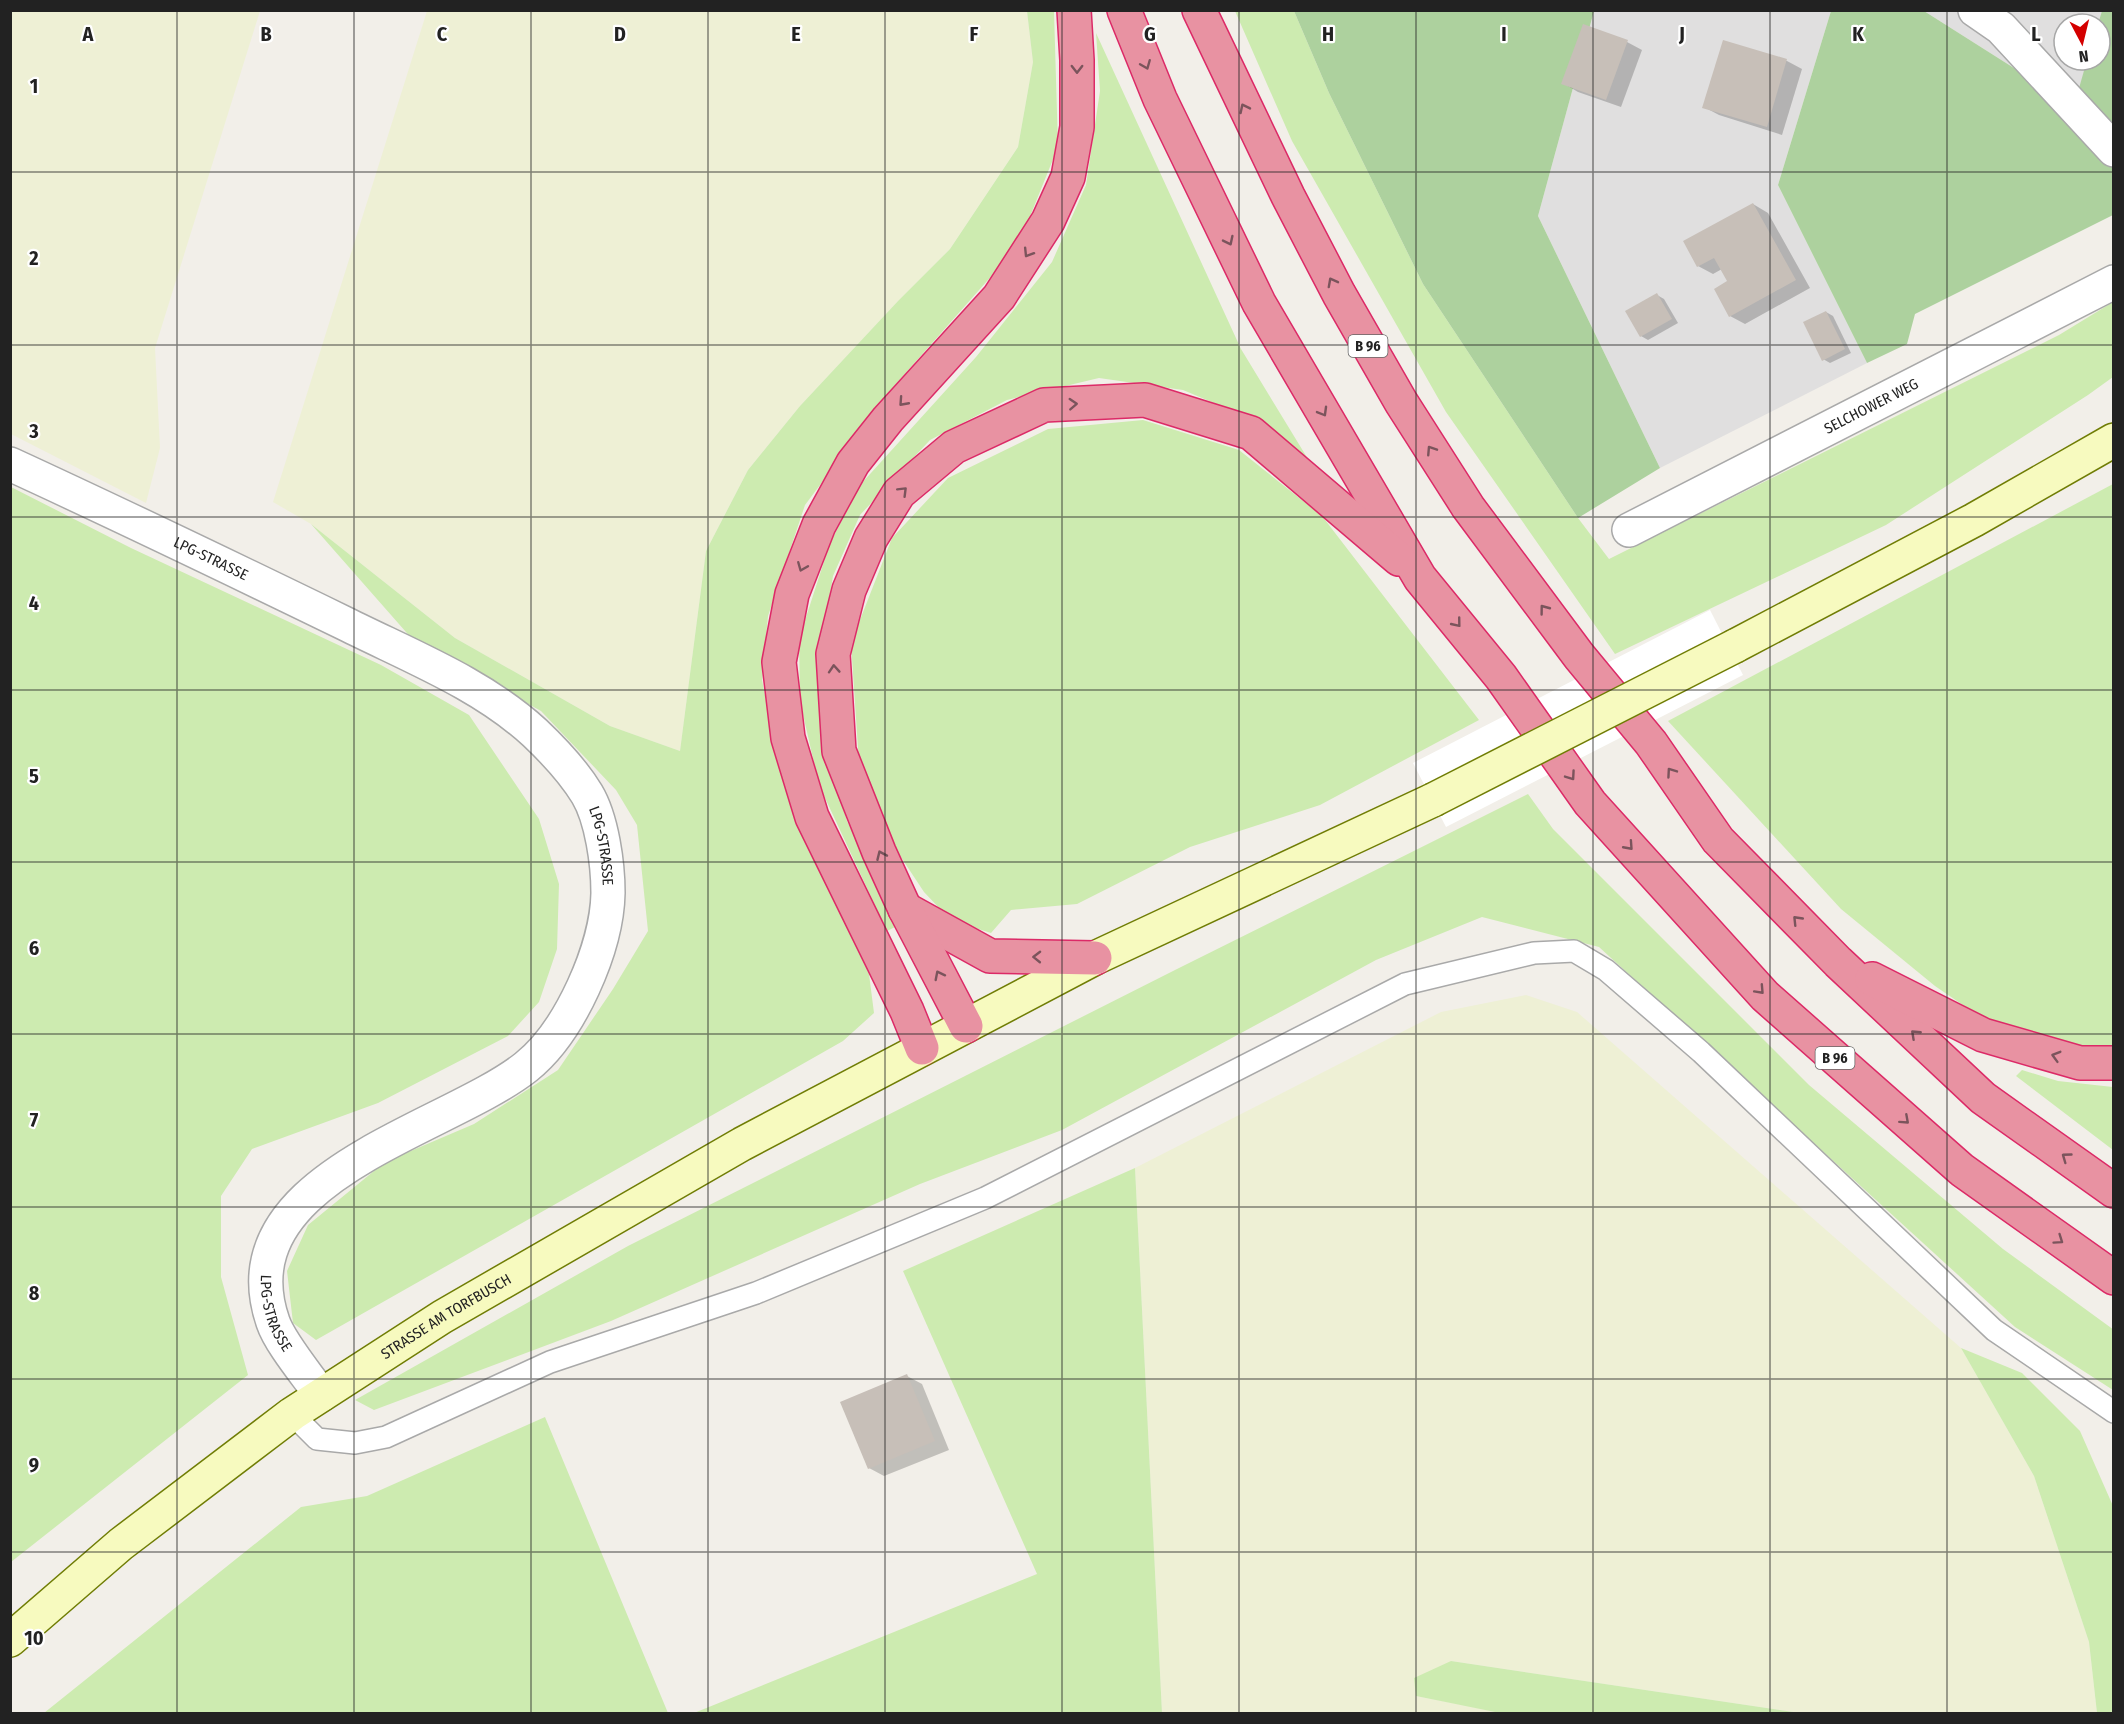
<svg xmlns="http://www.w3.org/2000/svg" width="2124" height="1724" font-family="'Fira Sans Condensed',sans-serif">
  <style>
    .residential { fill: #e0dfdf }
    .farmland { fill: #eef0d5 }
    .grass { fill: #cdebb0 }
    .forest { fill: #add19e }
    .pier { fill: #fff }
    .shadow { fill: #0003 }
    .building { fill: #c7bfb8 }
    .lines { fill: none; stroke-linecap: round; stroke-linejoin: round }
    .lane-casing { stroke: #a9a9a9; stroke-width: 24 }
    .street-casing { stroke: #a9a9a9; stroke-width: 36 }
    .secondary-casing { stroke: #707d05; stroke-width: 36 }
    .highway-casing { stroke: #dc2a67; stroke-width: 36 }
    .lane { stroke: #fff; stroke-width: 21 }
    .street { stroke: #fff; stroke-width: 33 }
    .secondary { stroke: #f7fabf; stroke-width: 33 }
    .highway { stroke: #e892a2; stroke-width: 33 }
    .secondary-bridge-casing { stroke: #707d05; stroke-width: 36; stroke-linecap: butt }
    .secondary-bridge { stroke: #f7fabf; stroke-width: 33 }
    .oneway { stroke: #7b545c }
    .grid { fill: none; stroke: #222; stroke-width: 1.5; stroke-opacity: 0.55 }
    .labels { text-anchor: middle; stroke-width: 4.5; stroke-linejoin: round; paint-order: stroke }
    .shield { fill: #fff; stroke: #646464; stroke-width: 1.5 }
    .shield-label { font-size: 14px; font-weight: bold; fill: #222 }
    .street-label { font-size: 15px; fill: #222; stroke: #fff }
    .grid-label { font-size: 20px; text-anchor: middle; font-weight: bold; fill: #222; stroke: #fff; stroke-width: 4.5; stroke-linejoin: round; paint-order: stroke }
  </style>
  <rect width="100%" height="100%" fill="#f2efe9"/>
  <g class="residential">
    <path d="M1594 11H1831L1778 185 1867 363 1660 468 1538 216Z"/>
    <path d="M1924 11H2104L2100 24H2064V60H2088L2074 106Z"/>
  </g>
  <g class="farmland">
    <path d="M10 11H260L155 348 160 448 146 503 11 434Z"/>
    <path d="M427 11H1027L1033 62 1018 147 950 249 898 301 800 406 748 470 706 551 680 751 610 726 455 638 311 524 273 502Z"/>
    <path d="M1526 995 1577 1012 1961 1348 2034 1476 2089 1642 2097 1713H1800L1451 1661 1416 1696 1505 1713H1162L1135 1168 1441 1012Z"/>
  </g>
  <g class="grass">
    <path d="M1027 11H1054L1058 147 1018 246 895 385 805 505 768 616 762 680 776 753 820 863 869 974 874 1013 843 1041 316 1340 293 1323 287 1271 308 1225 385 1162 474 1124 558 1070 613 989 648 931 637 825 616 790 541 711 413 640 311 524 455 638 610 726 680 751 706 551 748 470 800 406 898 301 950 249 1018 147 1033 62Z"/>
    <path d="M1235 11H1294L1329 93 1423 284 1578 518 1609 559 2059 335 2113 302V377L2088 395 1886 525 1615 654 1446 412 1292 141Z"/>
    <path d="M1096 33 1241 349 1311 464 1257 421 1183 390 1099 378 1007 400 930 440 860 515 833 576 819 659 823 742 847 821 899 925 887 931 819 785 800 701 799 639 830 543 861 484 976 357 1052 262 1086 185 1100 91Z"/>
    <path d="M1143 420 1239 450 1322 516 1479 720 1320 805 1190 847 1077 904 1011 910 991 933 963 924 942 911 924 892 889 839 859 763 851 643 892 538 948 478 1048 429Z"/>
    <path d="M2113 484V1050L2050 1048 2001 1031 1935 986 1841 909 1668 721Z"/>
    <path d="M11 487 131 548 381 665 469 715 539 819 559 884 557 949 539 1002 508 1036 378 1103 252 1149 221 1196V1277L248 1375 11 1562Z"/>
    <path d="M1528 794 1553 829 1809 1085 2003 1249 2114 1330 2113 1390 2015 1327 1599 947 1482 917 1376 960 1062 1130 920 1184 611 1321 374 1410 355 1400 628 1246 1177 969Z"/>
    <path d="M2022 1070 2058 1081 2113 1087V1150L2016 1076Z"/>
    <path d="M1135 1168 1162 1713H694L1037 1574 903 1271Z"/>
    <path d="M1961 1348 2022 1373 2080 1431 2113 1506V1713H2097L2089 1642 2034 1476Z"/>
    <path d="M545 1417 668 1713H44L301 1507 367 1496Z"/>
    <path d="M1451 1661 1800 1713 1505 1714 1416 1696 1414 1678Z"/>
  </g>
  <g class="forest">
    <path d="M1294 11H1594L1538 216 1660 468 1578 518 1423 284 1329 93Z"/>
    <path d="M1831 11H1924L2074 106 2087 60H2100V24H2098L2102 11H2113V215L1915 314 1907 344 1867 363 1778 185Z"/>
  </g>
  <path class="pier" d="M1710 610 1743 675 1446 827 1413 763Z"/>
  <g class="shadow">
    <path d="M1584 26 1627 42 1642 50 1621 107 1578 92 1563 83Z"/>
    <path d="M1724 42 1787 61 1802 69 1782 135 1719 115 1704 107Z"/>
    <path d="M1753 204 1768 213 1810 288 1745 324 1730 316 1729 282 1722 269 1713 274 1698 266Z"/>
    <path d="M1657 295 1664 299 1678 323 1648 340 1641 336Z"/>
    <path d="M1826 312 1833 316 1851 353 1830 363 1823 359Z"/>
    <path d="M907 1376 922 1384 949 1450 884 1476 869 1468Z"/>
  </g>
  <g class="building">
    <path d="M1583 24 1628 40 1606 100 1561 84Z"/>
    <path d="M1723 40 1787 59 1767 127 1702 108Z"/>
    <path d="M1753 203 1796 280 1729 317 1714 289 1727 281 1714 258 1697 267 1683 241Z"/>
    <path d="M1657 293 1672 319 1640 337 1625 311Z"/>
    <path d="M1826 311 1845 349 1822 361 1803 322Z"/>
    <path d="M907 1374 935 1441 868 1469 840 1402Z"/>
  </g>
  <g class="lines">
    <defs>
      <path id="lane" d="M292 1414 317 1439 355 1443 386 1437 550 1362 756 1293 985 1198 1405 984 1534 953 1574 951 1606 970 1701 1052 1994 1330 2114 1412"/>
      <g id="street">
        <path d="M1975 10 2001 28 2114 150"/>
        <path id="s1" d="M10 464C123 516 235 570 346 624 410 656 482 684 535 733 554 751 573 771 587 794 602 819 608 864 608 893 607 948 570 1032 526 1067 445 1131 223 1178 273 1322 280 1343 308 1376 321 1395"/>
        <path id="s2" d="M1629 530 2114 282"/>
      </g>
      <g id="secondary">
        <path d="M1735 646 1974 520 2114 440"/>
        <path id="s3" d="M10 1640 121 1544 292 1414 442 1317 742 1144 1095 958 1433 800"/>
      </g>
      <g id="highway">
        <path d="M1124 10 1160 99 1259 303 1420 578 1501 677 1590 803 1765 996 1962 1170 2114 1278"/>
        <path d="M1199 10 1288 196 1339 294 1401 402 1468 507 1579 656 1651 743 1718 840 1838 962 1983 1098 2114 1191"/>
        <path d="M905 909 990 956 1095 958"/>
        <path d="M1872 979 1983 1035 2080 1063H2114"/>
        <path d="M966 1026 905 909 879 852 839 751 833 654 849 590 871 538 899 493 954 447 1044 405 1145 400 1251 433 1399 559"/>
        <path d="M922 1048 907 1011 812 817 788 738 779 662 792 594 819 525 853 463 888 419 999 297 1048 221 1068 177 1077 127V60L1074 10"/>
      </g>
    </defs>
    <use href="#lane" class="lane-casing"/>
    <use href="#street" class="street-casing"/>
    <use href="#secondary" class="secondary-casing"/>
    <use href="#highway" class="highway-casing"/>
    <use href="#lane" class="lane"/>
    <use href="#street" class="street"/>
    <use href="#secondary" class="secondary"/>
    <use href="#highway" class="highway"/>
    <defs>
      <path id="secondary-bridge" d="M1433 800 1735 646"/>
    </defs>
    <use href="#secondary-bridge" class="secondary-bridge-casing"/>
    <use href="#secondary-bridge" class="secondary-bridge"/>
  </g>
  <defs><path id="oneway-chevron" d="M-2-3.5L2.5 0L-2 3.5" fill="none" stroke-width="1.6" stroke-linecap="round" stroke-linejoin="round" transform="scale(1.5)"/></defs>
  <g class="oneway">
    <use href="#oneway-chevron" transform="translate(1146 65) rotate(68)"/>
    <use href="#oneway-chevron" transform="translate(1077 69) rotate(90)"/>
    <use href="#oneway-chevron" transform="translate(1244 108) rotate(-116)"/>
    <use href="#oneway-chevron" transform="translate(1229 241) rotate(64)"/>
    <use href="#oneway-chevron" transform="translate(1028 253) rotate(122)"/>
    <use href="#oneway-chevron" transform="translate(1332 282) rotate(-118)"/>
    <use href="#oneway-chevron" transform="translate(903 402) rotate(132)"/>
    <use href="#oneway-chevron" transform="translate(1073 404) rotate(-3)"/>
    <use href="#oneway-chevron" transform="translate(1323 412) rotate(60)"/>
    <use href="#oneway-chevron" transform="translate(1431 450) rotate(-123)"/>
    <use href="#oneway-chevron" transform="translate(903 491) rotate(-45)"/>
    <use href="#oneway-chevron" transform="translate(802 567) rotate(112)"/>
    <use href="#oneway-chevron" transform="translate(1544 609) rotate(-127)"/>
    <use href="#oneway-chevron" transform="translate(1457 623) rotate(51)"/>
    <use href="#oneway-chevron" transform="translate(834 669) rotate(-94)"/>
    <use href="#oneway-chevron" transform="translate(1671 772) rotate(-125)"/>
    <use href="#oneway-chevron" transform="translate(1571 776) rotate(55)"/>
    <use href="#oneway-chevron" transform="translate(1629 846) rotate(48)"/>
    <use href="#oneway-chevron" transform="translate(881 855) rotate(-114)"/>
    <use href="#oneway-chevron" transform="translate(1797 920) rotate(-134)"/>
    <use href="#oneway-chevron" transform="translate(1037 957) rotate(-179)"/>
    <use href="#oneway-chevron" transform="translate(939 975) rotate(-117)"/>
    <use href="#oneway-chevron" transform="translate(1760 990) rotate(47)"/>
    <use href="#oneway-chevron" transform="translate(1915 1034) rotate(-137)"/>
    <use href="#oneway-chevron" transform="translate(2056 1056) rotate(-164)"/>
    <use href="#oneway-chevron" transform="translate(1905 1120) rotate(42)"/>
    <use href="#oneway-chevron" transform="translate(2066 1157) rotate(-144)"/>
    <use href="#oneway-chevron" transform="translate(2059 1240) rotate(35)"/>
  </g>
  <path class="grid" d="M177 10V1714M354 10V1714M531 10V1714M708 10V1714M885 10V1714M1062 10V1714M1239 10V1714M1416 10V1714M1593 10V1714M1770 10V1714M1947 10V1714M10 172H2114M10 345H2114M10 517H2114M10 690H2114M10 862H2114M10 1034H2114M10 1207H2114M10 1379H2114M10 1552H2114"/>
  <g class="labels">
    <g class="shield">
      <rect x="1348.5" y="335" width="39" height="22" rx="4.5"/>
      <rect x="1815.5" y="1047" width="39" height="22" rx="4.5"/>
    </g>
    <g class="shield-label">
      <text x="1368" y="351">B 96</text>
      <text x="1835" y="1063">B 96</text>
    </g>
    <g class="street-label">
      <text dy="5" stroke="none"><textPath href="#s2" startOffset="272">SELCHOWER WEG</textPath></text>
      <text dy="5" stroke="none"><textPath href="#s1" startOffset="222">LPG-STRASSE</textPath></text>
      <text dy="5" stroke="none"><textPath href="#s1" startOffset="726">LPG-STRASSE</textPath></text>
      <text dy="5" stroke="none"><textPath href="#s1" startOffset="1356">LPG-STRASSE</textPath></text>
      <text dy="5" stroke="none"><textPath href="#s3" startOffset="544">STRASSE AM TORFBUSCH</textPath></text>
    </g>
  </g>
  <g class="grid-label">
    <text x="88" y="41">A</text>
    <text x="266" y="41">B</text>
    <text x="442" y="41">C</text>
    <text x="620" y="41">D</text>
    <text x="796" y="41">E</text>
    <text x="974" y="41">F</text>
    <text x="1150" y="41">G</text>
    <text x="1328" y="41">H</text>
    <text x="1504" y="41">I</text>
    <text x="1682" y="41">J</text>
    <text x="1858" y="41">K</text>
    <text x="2036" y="41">L</text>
    <text x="34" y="93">1</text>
    <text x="34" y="265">2</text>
    <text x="34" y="438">3</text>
    <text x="34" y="610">4</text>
    <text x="34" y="783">5</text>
    <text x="34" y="955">6</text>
    <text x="34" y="1127">7</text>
    <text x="34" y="1300">8</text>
    <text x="34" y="1472">9</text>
    <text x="34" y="1645">10</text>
  </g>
  <rect width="2124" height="1724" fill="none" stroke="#222222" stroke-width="24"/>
  <g transform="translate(2082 42) rotate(173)"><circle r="28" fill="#ffffff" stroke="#a7a7a7" stroke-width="1.5"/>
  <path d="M0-4.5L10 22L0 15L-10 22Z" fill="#d40000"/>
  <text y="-9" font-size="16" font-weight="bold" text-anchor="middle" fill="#222222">N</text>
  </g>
</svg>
